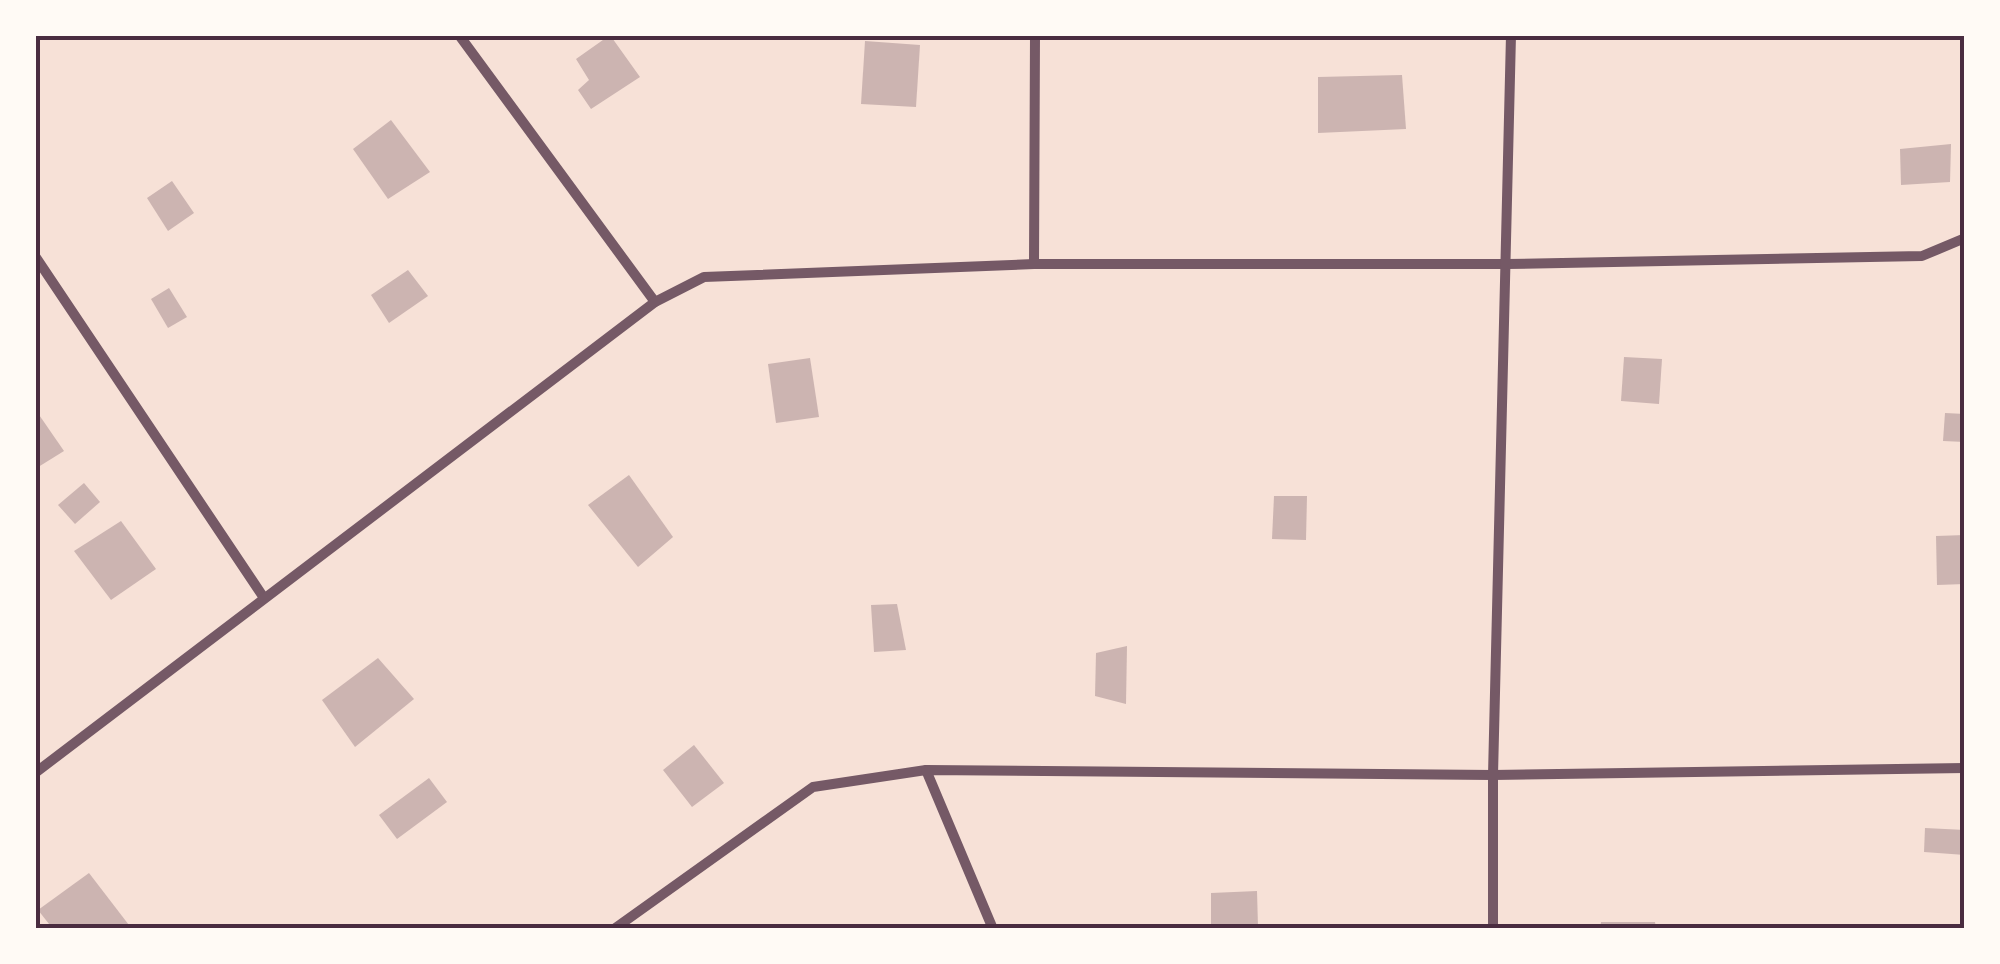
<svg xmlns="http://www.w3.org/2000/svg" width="2000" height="964" font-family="'Roboto Condensed',sans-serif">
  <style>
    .building { fill: #ccb4b1 }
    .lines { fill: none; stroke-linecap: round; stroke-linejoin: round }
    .minor { stroke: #755966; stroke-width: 10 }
    .neatline { fill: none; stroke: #4a2c40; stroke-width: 4 }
  </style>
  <rect width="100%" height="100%" fill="#f7e1d7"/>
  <g class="building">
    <path d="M610 35 640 77 591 109 578 90 589 80 576 59Z"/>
    <path d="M865 41 920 45 916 107 861 104Z"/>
    <path d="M1402 75 1406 129 1318 133V77Z"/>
    <path d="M391 120 430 172 388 199 353 149Z"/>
    <path d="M1951 144 1950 182 1901 185 1900 149Z"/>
    <path d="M172 181 194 213 168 231 147 198Z"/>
    <path d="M408 270 428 296 389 323 371 295Z"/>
    <path d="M169 288 187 317 168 328 151 299Z"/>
    <path d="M1624 357 1662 359 1659 404 1621 401Z"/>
    <path d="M810 358 819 417 776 423 768 364Z"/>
    <path d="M35 409 64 451 35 469Z"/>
    <path d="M1945 413 1965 414V442L1943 441Z"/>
    <path d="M629 475 673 537 638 567 588 505Z"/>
    <path d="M84 483 100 502 75 524 58 505Z"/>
    <path d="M1274 496H1307L1306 540 1272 539Z"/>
    <path d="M121 521 156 569 111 600 74 551Z"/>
    <path d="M1965 535V584L1937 585 1936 536Z"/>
    <path d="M897 604 906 650 874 652 871 605Z"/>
    <path d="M1127 646 1126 704 1095 696 1096 653Z"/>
    <path d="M378 658 414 699 355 747 322 700Z"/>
    <path d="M694 745 724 783 692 807 663 770Z"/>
    <path d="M429 778 447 802 397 839 379 815Z"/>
    <path d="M1925 828 1965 830V855L1924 852Z"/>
    <path d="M89 873 132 929H53L38 910Z"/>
    <path d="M1257 891 1258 927 1211 928V893Z"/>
    <path d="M1601 922H1655L1656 929H1600Z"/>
  </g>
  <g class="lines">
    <g class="minor">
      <path d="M459 35 655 302"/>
      <path d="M35 256 264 598"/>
      <path d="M1034 264 1035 35"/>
      <path d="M35 773 655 302 704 277 1034 264H1507L1922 256 1965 238"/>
      <path d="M614 929 813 787 926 770"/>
      <path d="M993 929 926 770 1493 775 1965 768"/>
      <path d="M1493 929V775L1511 35"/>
    </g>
  </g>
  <rect width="2000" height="964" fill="none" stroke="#fffaf5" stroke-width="75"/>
  <rect x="38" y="38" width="1924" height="888" class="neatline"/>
</svg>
